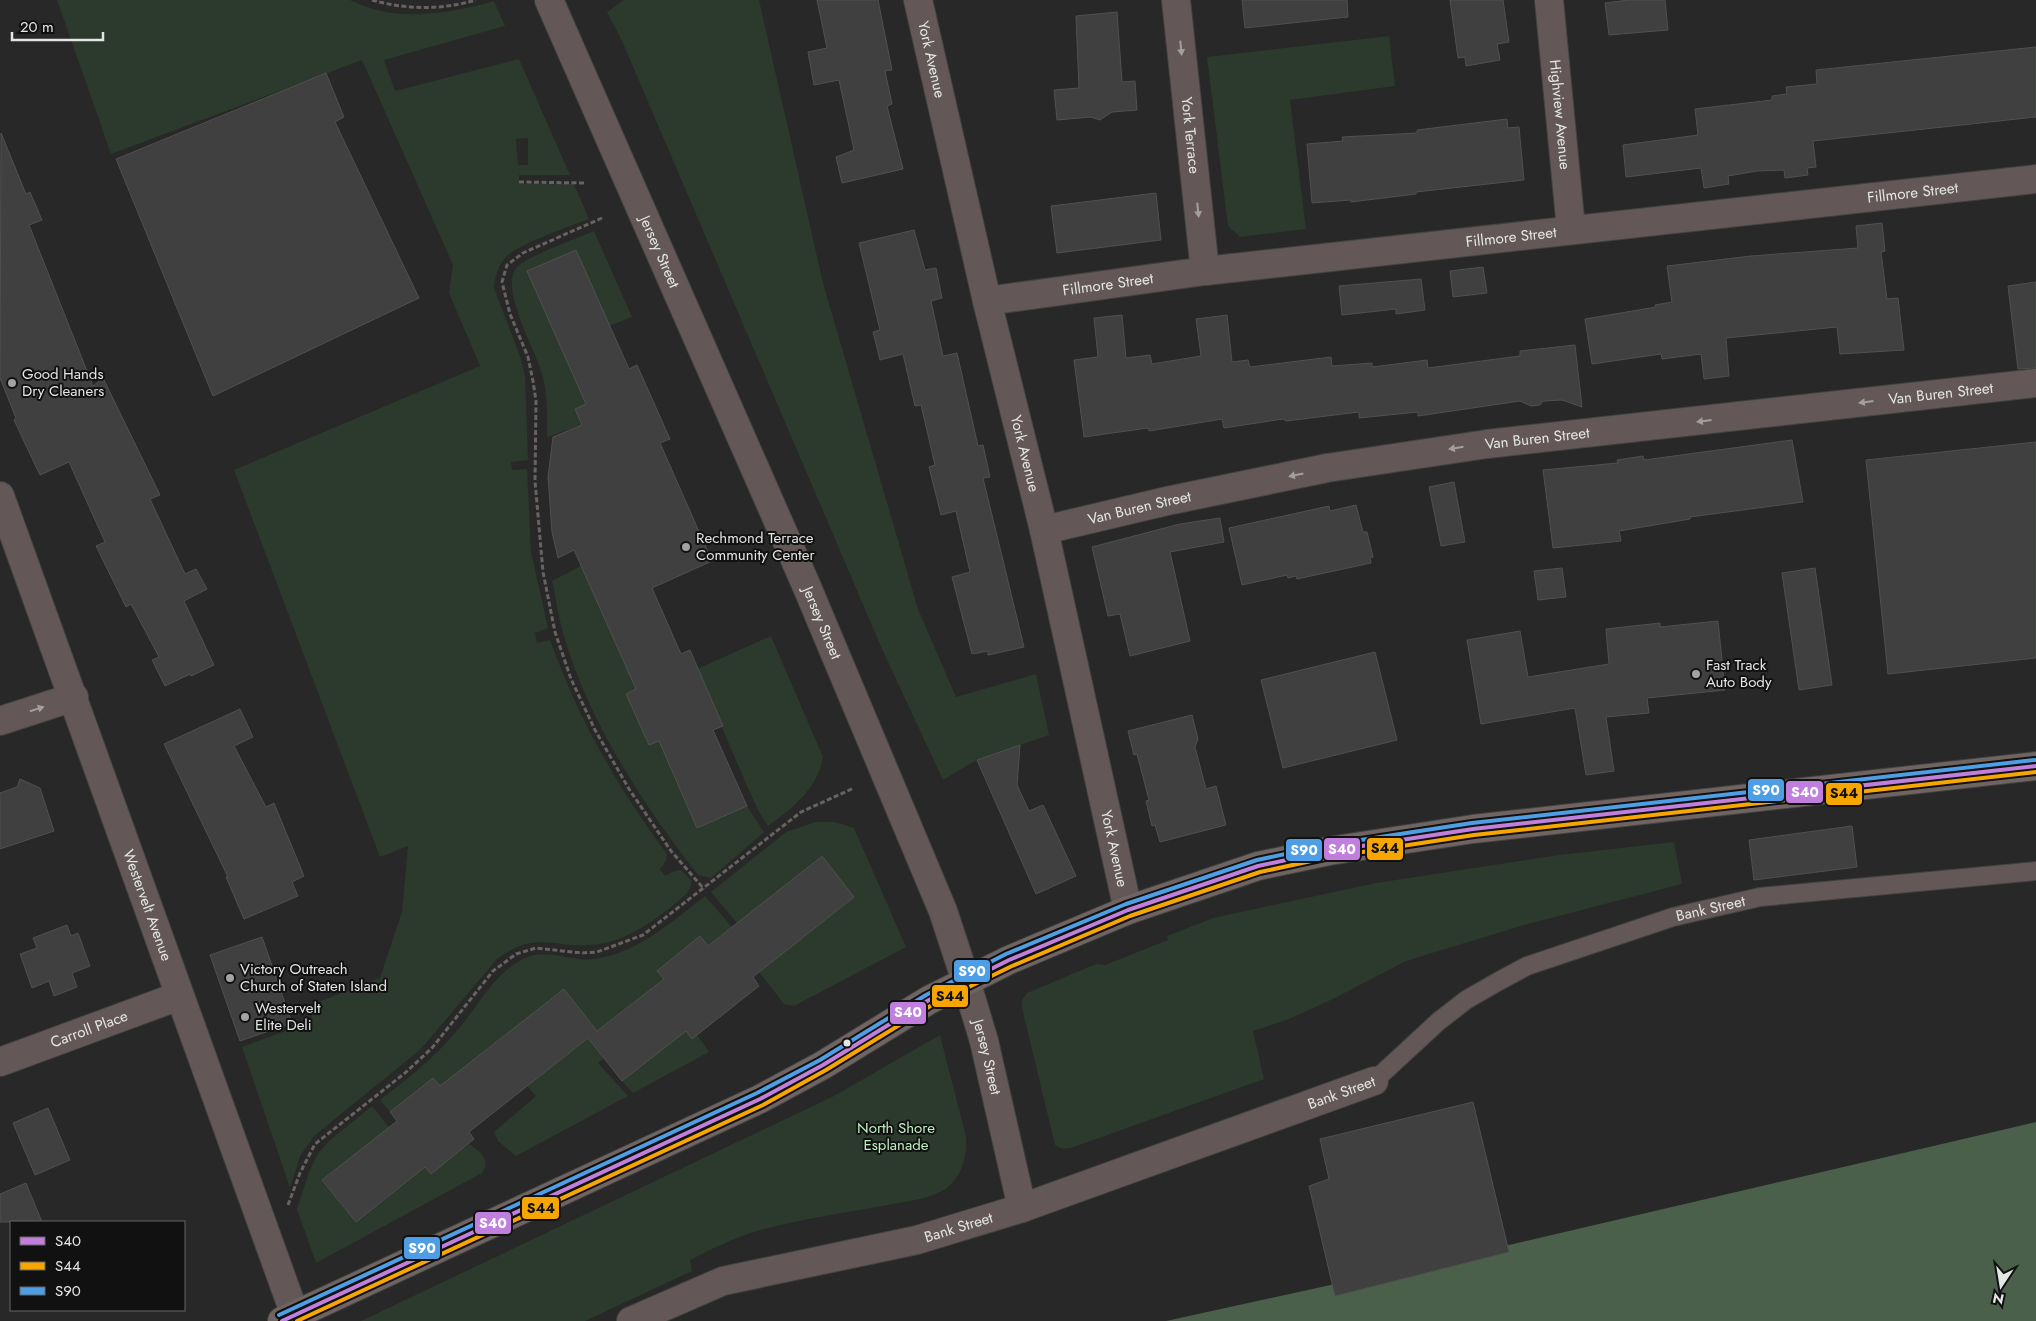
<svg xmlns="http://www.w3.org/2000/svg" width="2036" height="1321" font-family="Jost,sans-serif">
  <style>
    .green { fill: #2b3a2c; fill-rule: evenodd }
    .water { fill: #4a604a }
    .building { fill: #3f403f; stroke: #4f504f }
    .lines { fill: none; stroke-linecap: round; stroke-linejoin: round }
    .service-casing { stroke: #414341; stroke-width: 20 }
    .minor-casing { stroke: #414341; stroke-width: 30 }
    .tertiary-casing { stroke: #414341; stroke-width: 30 }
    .secondary-casing { stroke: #414341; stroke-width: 30 }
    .path { stroke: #686361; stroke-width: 3; stroke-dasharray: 5 2.5; stroke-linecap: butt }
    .service { stroke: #635857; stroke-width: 18 }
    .minor { stroke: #635857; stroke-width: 28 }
    .tertiary { stroke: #635857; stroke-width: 28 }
    .secondary { stroke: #706462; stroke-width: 28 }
    .bus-1-casing { stroke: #101110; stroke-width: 8 }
    .bus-2-casing { stroke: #101110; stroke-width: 8 }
    .bus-3-casing { stroke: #101110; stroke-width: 8 }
    .bus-1 { stroke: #c07fdc; stroke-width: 4 }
    .bus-2 { stroke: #f7a600; stroke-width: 4 }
    .bus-3 { stroke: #4d9ee5; stroke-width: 4 }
    .oneway { fill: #a49f9e }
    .poi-dot { fill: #a2a4a2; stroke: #101110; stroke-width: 2 }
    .bus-dot { fill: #e4e6e4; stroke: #101110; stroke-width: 2 }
    .labels { text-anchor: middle; stroke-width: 4; stroke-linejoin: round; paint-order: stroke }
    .street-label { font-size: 15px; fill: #e4e6e4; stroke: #101110 }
    .poi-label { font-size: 15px; fill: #e4e6e4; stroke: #101110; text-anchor: start }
    .park-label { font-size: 15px; fill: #c0eec2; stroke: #101110 }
    .line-badge { stroke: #101110; stroke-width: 2 }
    .badge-label { font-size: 14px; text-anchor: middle; font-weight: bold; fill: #fff }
    .pale-badge-label { font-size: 14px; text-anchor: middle; font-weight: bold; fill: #111 }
  </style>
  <rect width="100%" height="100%" fill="#272827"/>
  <g class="green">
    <path d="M57 0H350C395 23 448 14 494 1L505 26 384 60 395 91 519 59 570 175H519V184H574L589 219C569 227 516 244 504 259 497 268 495 278 494 288L520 356 525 376 528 460 511 462 512 470 527 469 531 552 548 628 535 633 537 643 550 640C580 722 615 783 667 854L666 861 660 869 665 876 672 872 681 870 692 881C691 893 679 900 671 907 649 924 628 939 600 944 555 951 539 928 497 959L421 1049 314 1136 300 1156 290 1188 242 1047 310 1022 316 1003 380 978 402 912 408 846 380 857 234 470 480 366 449 293 453 265 362 60 111 154ZM528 138V165H518L516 139Z"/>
    <path d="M624 0H759L823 283 918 609 956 697 1036 674 1049 735 977 760 943 780 882 649 622 41 607 12Z"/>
    <path d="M1389 36 1395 86 1290 100 1306 229 1240 237 1228 226 1207 57Z"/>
    <path d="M594 231 632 317 609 326 586 404 575 409 582 425 547 437C547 417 548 397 543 377 537 352 497 286 518 266 529 256 577 238 594 231Z"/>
    <path d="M581 566 636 689 626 694 649 745 659 741 697 828 747 806 764 832 711 878 698 875C642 803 588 721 563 633 558 616 556 598 552 581Z"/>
    <path d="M771 636 823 757C818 788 793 808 768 826L759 812 747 786 697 669Z"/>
    <path d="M816 822H835L854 828 906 947 794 1006 784 1004 759 972 854 897 821 856 737 923 711 892 786 832Z"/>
    <path d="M1674 842 1682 884 1524 925 1406 961 1333 999 1289 1019 1253 1031 1264 1079 1071 1148 1063 1149 1055 1145 1022 1008V1000L1027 993 1096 964 1105 965 1168 940 1167 936 1213 918 1376 883 1559 855Z"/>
    <path d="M705 896 732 927 708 946 700 937 657 971 664 979 597 1031 564 989 440 1086 433 1078 390 1112 380 1100C407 1079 432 1060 454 1034 477 1009 492 975 523 959 545 947 571 962 594 959 638 953 671 922 705 896Z"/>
    <path d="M686 1031 692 1039 697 1035 709 1052 633 1093 622 1081Z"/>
    <path d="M940 1035 966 1137C967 1156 963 1175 947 1188 931 1199 907 1201 888 1205 845 1213 799 1219 757 1231 734 1238 712 1249 690 1260L692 1271 585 1321H361L832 1097Z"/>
    <path d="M588 1038 604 1058 598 1063 628 1096 516 1156 498 1141 494 1132 536 1096 527 1086Z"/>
    <path d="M372 1106 389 1127 322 1180 356 1222 425 1167 431 1173 469 1144C480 1151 492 1160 482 1173L316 1263 297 1209 309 1172 317 1155 329 1141Z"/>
  </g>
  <path class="water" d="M2036 1122V1321H1166L1436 1262Z"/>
  <g class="building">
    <path d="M817 0H878L892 70 885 71 892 104 887 106 903 169 842 183 836 157 854 150 839 80 814 85 808 52 827 48Z"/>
    <path d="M1242 0H1347L1348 17 1245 28Z"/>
    <path d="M1450 0H1503L1509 42 1497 44 1500 60 1466 66 1465 57 1458 58Z"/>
    <path d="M1628 0H1665L1668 30 1609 35 1605 3Z"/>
    <path d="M1117 12 1122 82 1135 81 1137 110 1112 112 1100 120 1091 117 1057 120 1054 90 1079 88 1076 16Z"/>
    <path d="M2036 47V117L1813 141 1816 167 1807 168 1808 175 1785 178 1784 170 1757 171 1728 176 1729 184 1704 188 1701 168 1626 177 1623 145 1698 135 1695 109 1772 100V96L1787 94 1786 87 1817 84 1816 70Z"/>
    <path d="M326 73 344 117 335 122 419 298 213 396 116 159Z"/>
    <path d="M1507 119 1508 128 1519 127 1524 180 1416 192V194L1351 202V200L1312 203 1307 144 1343 141 1342 137 1417 133V130Z"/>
    <path d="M1 133 26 194 30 192 42 220 29 225 93 386 103 378 160 495 150 499 185 574 196 569 207 589 184 601 214 665 191 676 190 674 165 686 152 660 159 657 131 604 126 607 96 546 105 542 69 462 40 475 14 420 16 418 0 378Z"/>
    <path d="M1156 193 1161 240 1057 253 1051 206Z"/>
    <path d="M1882 223 1885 251 1881 252 1887 299 1898 298 1904 350 1840 354 1837 327 1726 338 1729 376 1704 379 1701 354 1662 359 1661 354 1592 364 1585 319 1656 307 1655 305 1672 302 1667 266 1751 256 1858 248 1856 226Z"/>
    <path d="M914 230 925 270 936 268 942 298 931 301 943 356 957 353 978 446 983 445 990 477 983 478 1024 647 988 655V651L972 654 952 577 970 572 956 511 941 515 929 467 935 465 921 405 915 406 903 354 880 360 873 332 880 330 859 243Z"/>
    <path d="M576 250 629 369 637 365 670 439 660 443 712 561 652 588 681 654 690 650 723 726 713 730 747 806 697 828 659 741 649 745 626 694 636 689 574 550 558 558 552 532 548 477 553 437 582 425 575 409 586 404 527 271Z"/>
    <path d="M1483 267 1487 293 1453 297 1450 271Z"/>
    <path d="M1421 279 1425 310 1396 314V309L1342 315 1339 286Z"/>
    <path d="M2036 282V368L2018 369 2008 286Z"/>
    <path d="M1122 315 1126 358 1150 355 1152 364 1201 356 1196 319 1227 315 1232 362 1248 360 1250 367 1331 357 1332 366 1372 363V367L1427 360 1428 368 1520 356V351L1575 345 1582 407 1562 400 1543 401 1540 405 1531 406 1520 401 1418 416V412L1359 418V412L1286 421 1283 419 1224 428 1222 419 1149 431 1148 428 1084 437 1074 360 1098 357 1094 318Z"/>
    <path d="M1792 440 1803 502 1690 517V519L1619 531 1621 541 1553 548 1543 470 1618 463 1617 460 1643 456 1644 460Z"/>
    <path d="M2036 442V658L1888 674 1866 460Z"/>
    <path d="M1454 482 1465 542 1441 546 1429 487Z"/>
    <path d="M1356 505 1363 532H1367L1373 557 1370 558 1371 563 1297 579 1296 576 1288 578 1287 575 1242 585 1229 528 1329 506 1330 511Z"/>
    <path d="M1220 518 1224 542 1170 552 1190 641 1130 656 1120 614 1108 616 1092 547 1180 524Z"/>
    <path d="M1562 568 1566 597 1538 600 1534 571Z"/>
    <path d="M1815 568 1832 685 1799 690 1782 573Z"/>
    <path d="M1718 621 1725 690 1647 698 1649 713 1606 717 1614 771 1586 775 1575 708 1481 724 1467 640 1520 631 1528 677 1609 664 1606 629 1660 623V627Z"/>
    <path d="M1375 652 1397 740 1283 768 1261 680Z"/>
    <path d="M240 709 253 737 234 746 266 807 274 803 304 876 292 882 298 896 244 919 226 877H228L164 744Z"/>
    <path d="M1192 715 1198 739 1195 747 1206 789 1216 786 1226 825 1160 842 1155 825 1152 826 1146 801 1149 800 1137 754 1134 755 1128 731Z"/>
    <path d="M1020 745 1017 785 1029 811 1043 805 1076 876 1036 894 977 760Z"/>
    <path d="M20 779 40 788 54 831 0 849V793L17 787Z"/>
    <path d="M1852 826 1857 867 1754 880 1749 840Z"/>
    <path d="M822 856 854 897 753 977 759 986 692 1039 686 1031 622 1081 588 1038 469 1132 474 1139 431 1174 425 1167 356 1222 322 1180 397 1121 390 1112 433 1078 440 1086 564 989 597 1031 664 979 657 971 700 936 708 946Z"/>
    <path d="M67 925 71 936 78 933 90 966 72 973 77 987 54 996 49 981 32 988 20 954 37 948 33 938Z"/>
    <path d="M262 937 292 1023 240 1041 210 955Z"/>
    <path d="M1473 1102 1509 1252 1335 1296 1309 1186 1329 1179 1320 1139Z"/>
    <path d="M48 1108 70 1160 35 1175 13 1123Z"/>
    <path d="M26 1183 42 1222H0V1194Z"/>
  </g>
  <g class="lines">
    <defs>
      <g id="service">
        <path id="s1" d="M1374 1081 1439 1021 1466 1000 1499 981 1527 966 1673 917 1760 897 2036 871"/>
      </g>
      <g id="minor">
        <path id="s2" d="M918 0 987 301 1044 530 1128 910"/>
        <path id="s3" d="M1176 0 1205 271"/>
        <path id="s4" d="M1549 0 1571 229"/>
        <path id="s5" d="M987 301 1205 271 2036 179"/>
        <path id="s6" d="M0 496 295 1315"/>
        <path id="s7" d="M1044 530 1167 501 1327 468 1487 444 2036 383"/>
        <path d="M0 721 74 697"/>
        <path id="s8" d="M966 981 984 1041 1022 1208"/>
        <path id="s9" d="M0 1062 179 996"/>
        <path id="s10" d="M631 1321 723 1281 917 1240 1022 1208 1374 1081"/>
      </g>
      <g id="tertiary">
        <path id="s11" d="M549 0 807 587 943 911 966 981"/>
      </g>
      <path id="secondary" d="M282 1321 760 1099 823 1065 929 1000 1009 960 1128 910 1258 866 1329 851 1473 829 2036 766"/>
    </defs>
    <use href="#service" class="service-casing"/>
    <use href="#minor" class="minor-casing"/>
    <use href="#tertiary" class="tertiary-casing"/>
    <use href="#secondary" class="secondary-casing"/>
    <g class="path">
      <path d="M372 0C407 10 441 10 476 0"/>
      <path d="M519 182 586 183"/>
      <path d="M602 218 523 253 507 265 502 282 510 314 528 357 533 381 536 401 535 481 543 572 555 632 571 679 595 730 629 789 671 851 704 889"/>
      <path d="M288 1205 300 1173 315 1144 405 1073 432 1048 493 971 516 954 536 948 581 953 597 952 643 935 801 812 854 788"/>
    </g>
    <use href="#service" class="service"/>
    <use href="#minor" class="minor"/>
    <use href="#tertiary" class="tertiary"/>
    <use href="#secondary" class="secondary"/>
    <defs>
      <path id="bus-1" d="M282 1321 760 1099 823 1065 929 1000 1009 960 1128 910 1258 866 1329 851 1473 829 2036 766"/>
      <path id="bus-2" d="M297 1321 763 1105 826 1070 932 1005 1012 966 1130 916 1260 872 1330 857 1474 835 2036 772"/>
      <path id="bus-3" d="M279 1315 757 1093 820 1060 926 995 1006 954 1126 904 1257 860 1328 845 1472 823 2035 760"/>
    </defs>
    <use href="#bus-1" class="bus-1-casing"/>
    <use href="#bus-2" class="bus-2-casing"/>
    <use href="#bus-3" class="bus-3-casing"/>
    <use href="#bus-1" class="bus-1"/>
    <use href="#bus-2" class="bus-2"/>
    <use href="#bus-3" class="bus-3"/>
  </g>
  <defs><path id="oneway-solid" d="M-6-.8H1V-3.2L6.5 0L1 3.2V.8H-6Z" transform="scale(1.25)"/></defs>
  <g class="oneway">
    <use href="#oneway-solid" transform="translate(1181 48) rotate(84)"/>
    <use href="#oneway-solid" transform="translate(1198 210) rotate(84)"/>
    <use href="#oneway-solid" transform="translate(1866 402) rotate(173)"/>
    <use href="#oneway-solid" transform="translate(1704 421) rotate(173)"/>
    <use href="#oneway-solid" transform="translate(1456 448) rotate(171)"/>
    <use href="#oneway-solid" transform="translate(1296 475) rotate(168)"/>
    <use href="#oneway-solid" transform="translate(37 709) rotate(-18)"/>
  </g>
  <g class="poi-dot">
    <circle cx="12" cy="383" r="5"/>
    <circle cx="686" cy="547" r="5"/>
    <circle cx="1696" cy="674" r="5"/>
    <circle cx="230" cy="978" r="5"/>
    <circle cx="245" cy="1017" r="5"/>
  </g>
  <circle class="bus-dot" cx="847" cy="1043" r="4.5"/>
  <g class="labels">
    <g class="street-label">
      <text dy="5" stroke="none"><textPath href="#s2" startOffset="61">York Avenue</textPath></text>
      <text dy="5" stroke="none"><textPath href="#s4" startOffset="115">Highview Avenue</textPath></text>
      <text dy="5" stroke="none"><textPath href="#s3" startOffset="136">York Terrace</textPath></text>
      <text dy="5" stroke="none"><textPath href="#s5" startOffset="932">Fillmore Street</textPath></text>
      <text dy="5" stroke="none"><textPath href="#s5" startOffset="528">Fillmore Street</textPath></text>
      <text dy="5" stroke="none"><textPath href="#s11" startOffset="275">Jersey Street</textPath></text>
      <text dy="5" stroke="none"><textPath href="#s5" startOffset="122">Fillmore Street</textPath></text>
      <text dy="5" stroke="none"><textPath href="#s7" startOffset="908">Van Buren Street</textPath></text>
      <text dy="5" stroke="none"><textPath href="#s7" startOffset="502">Van Buren Street</textPath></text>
      <text dy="5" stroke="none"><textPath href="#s2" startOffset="466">York Avenue</textPath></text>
      <text dy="5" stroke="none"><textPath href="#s7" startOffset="98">Van Buren Street</textPath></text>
      <text dy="5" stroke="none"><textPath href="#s11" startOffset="680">Jersey Street</textPath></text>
      <text dy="5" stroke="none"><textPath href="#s2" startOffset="871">York Avenue</textPath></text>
      <text dy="5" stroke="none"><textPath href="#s6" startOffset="435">Westervelt Avenue</textPath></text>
      <text dy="5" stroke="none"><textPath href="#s1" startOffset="385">Bank Street</textPath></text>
      <text dy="5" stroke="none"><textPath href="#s9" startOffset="95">Carroll Place</textPath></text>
      <text dy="5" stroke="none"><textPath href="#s8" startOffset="79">Jersey Street</textPath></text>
      <text dy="5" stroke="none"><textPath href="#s10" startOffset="748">Bank Street</textPath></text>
      <text dy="5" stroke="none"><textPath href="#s10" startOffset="342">Bank Street</textPath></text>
    </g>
    <g class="poi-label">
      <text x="22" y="379">Good Hands<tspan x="22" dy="17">Dry Cleaners</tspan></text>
      <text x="696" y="543">Rechmond Terrace<tspan x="696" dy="17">Community Center</tspan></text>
      <text x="1706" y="670">Fast Track<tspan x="1706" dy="17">Auto Body</tspan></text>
      <text x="240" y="974">Victory Outreach<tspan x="240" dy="17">Church of Staten Island</tspan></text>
      <text x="255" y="1013">Westervelt<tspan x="255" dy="17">Elite Deli</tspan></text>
    </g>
    <g class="park-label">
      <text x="896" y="1133">North Shore<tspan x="896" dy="17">Esplanade</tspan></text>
    </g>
  </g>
  <g class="line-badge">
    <rect x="1747" y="778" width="38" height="24" rx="5" fill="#4d9ee5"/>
    <rect x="1785" y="780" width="39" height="24" rx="5" fill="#c07fdc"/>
    <rect x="1825" y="782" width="38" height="24" rx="5" fill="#f7a600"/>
    <rect x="1366" y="837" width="38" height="24" rx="5" fill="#f7a600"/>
    <rect x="1323" y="837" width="38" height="24" rx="5" fill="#c07fdc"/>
    <rect x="1285" y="838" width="38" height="24" rx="5" fill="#4d9ee5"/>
    <rect x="953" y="959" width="38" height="24" rx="5" fill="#4d9ee5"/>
    <rect x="931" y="984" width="38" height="24" rx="5" fill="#f7a600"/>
    <rect x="889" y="1001" width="38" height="24" rx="5" fill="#c07fdc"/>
    <rect x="521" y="1196" width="39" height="24" rx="5" fill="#f7a600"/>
    <rect x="474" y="1211" width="38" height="24" rx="5" fill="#c07fdc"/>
    <rect x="403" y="1236" width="38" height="24" rx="5" fill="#4d9ee5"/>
  </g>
  <g class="badge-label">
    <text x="1766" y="795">S90</text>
    <text x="1805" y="797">S40</text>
    <text x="1342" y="854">S40</text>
    <text x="1304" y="855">S90</text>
    <text x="972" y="976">S90</text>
    <text x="908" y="1017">S40</text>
    <text x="493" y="1228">S40</text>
    <text x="422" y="1253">S90</text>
  </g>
  <g class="pale-badge-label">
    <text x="1844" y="798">S44</text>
    <text x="1385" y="853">S44</text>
    <text x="950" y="1001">S44</text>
    <text x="541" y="1213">S44</text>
  </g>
  <rect x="10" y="1221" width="175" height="90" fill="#101110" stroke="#656665"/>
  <rect x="20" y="1237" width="25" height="8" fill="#c07fdc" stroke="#656665"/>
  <text x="55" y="1246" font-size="15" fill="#e4e6e4">S40</text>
  <rect x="20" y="1262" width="25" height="8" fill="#f7a600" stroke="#656665"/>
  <text x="55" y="1271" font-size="15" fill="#e4e6e4">S44</text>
  <rect x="20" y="1287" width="25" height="8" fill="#4d9ee5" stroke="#656665"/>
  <text x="55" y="1296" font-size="15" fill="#e4e6e4">S90</text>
  <g transform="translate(2001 1286) rotate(192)" stroke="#101110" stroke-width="4" paint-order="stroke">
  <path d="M0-4L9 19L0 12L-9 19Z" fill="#e4e6e4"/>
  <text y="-8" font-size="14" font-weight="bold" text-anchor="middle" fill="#e4e6e4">N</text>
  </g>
  <path d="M12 32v8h91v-8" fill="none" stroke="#e4e6e4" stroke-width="2.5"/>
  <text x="20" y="32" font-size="15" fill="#e4e6e4" stroke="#101110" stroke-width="4" paint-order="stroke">20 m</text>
</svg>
